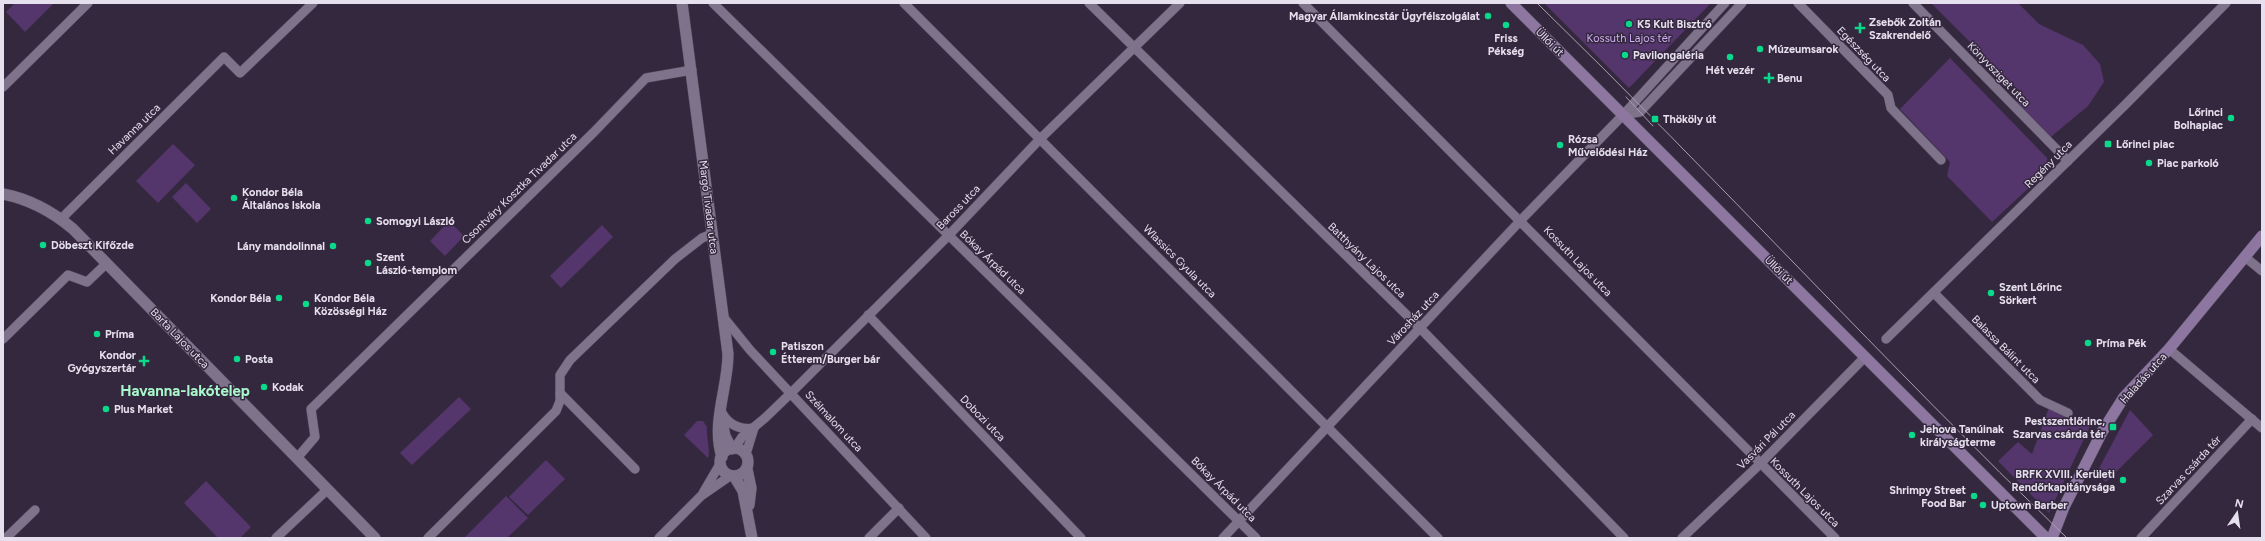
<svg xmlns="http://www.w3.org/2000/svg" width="2265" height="541" font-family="Figtree,sans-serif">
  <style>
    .green { fill: #54356c }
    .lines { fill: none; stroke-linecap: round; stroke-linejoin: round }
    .minor-casing { stroke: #514759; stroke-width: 10 }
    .tertiary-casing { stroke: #514759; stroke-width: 12 }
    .secondary-casing { stroke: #514759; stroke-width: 12 }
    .minor { stroke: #7f728b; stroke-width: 9 }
    .tertiary { stroke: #7f728b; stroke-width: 11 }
    .secondary { stroke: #8d77a1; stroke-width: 11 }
    .tram { stroke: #a89fb0; stroke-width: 1 }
    .poi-dot { fill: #09d98b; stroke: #34283e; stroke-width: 1.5 }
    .labels { text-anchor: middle; stroke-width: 3; stroke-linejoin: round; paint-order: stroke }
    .poi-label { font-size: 11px; font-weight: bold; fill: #e6dfed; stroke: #34283e; text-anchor: start }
    .park-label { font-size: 11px; fill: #d3aef4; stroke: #34283e }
    .street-label { font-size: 11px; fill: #e6dfed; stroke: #34283e }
    .district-label { font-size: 15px; font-weight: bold; fill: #a9f8cb; stroke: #34283e }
  </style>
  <rect width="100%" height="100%" fill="#34283e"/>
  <g class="green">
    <path d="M15 3H54L25 32 6 12Z"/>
    <path d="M1544 3H1711L1629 88Z"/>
    <path d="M1931 3H2018L2039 24 2083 45 2100 64 2104 82 2088 106 2047 140 2016 108 2019 91Z"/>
    <path d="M1950 58 2047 158 2048 170 1992 222 1947 176 1950 162 1900 109Z"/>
    <path d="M173 144 195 165 158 203 136 181Z"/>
    <path d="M186 183 211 209 197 223 172 197Z"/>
    <path d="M449 221 464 236 445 256 430 241Z"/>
    <path d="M602 225 613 237 561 288 550 276Z"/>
    <path d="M459 397 471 409 412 465 400 453Z"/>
    <path d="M2050 405 2091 424 2049 513 1998 461 2018 442 2032 454Z"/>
    <path d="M2130 410 2153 435 2106 482 2096 474Z"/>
    <path d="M697 421H703L707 427C706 436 711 452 708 458L684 435Z"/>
    <path d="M546 460 565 479 528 515 509 497Z"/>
    <path d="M206 481 251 527 240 538H218L184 503Z"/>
    <path d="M506 496 528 518 507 538H466L465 537Z"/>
  </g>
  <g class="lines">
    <defs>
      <g id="minor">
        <path d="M713 3 1256 538"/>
        <path d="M904 3 1438 538"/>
        <path d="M1089 3 1420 328 1624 538"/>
        <path d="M1303 3 1835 538"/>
        <path d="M1798 3 1888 95 1891 108 1941 160"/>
        <path d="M1913 3 2068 161"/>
        <path d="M3 87 88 3"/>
        <path d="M1623 115 1640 112 1742 3"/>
        <path d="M61 219 224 57 240 73 313 3"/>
        <path d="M2245 257 2262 271"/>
        <path d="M1934 293 2040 400 2068 413"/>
        <path d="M868 315 1081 538"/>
        <path d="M725 319 750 350 926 538"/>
        <path d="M3 339 68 275 87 282 107 263"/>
        <path d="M1886 339 2125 105 2226 3"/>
        <path d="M2169 349 2262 428"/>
        <path d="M560 393 635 469"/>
        <path d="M721 411C728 425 739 430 754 428"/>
        <path d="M734 449 742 437 765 418 791 393 948 236 1040 139 1180 3"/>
        <path d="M746 454 754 428"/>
        <path d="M297 458 315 437 311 409 594 132 646 78 692 70"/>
        <path d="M703 493 720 464"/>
        <path d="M6 538 35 510"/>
        <path d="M276 538 328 489"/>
        <path d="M428 538 556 411 560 401V375L570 360 675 259 702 238 712 234"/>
        <path d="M659 538 701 496 730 476"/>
        <path d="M869 538 899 508"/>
        <path d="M1223 538 1521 220 1623 115 1725 3"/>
        <path d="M1682 538 1760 464 1865 357"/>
        <path d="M2141 538 2252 419"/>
      </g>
      <g id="tertiary">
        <path d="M682 3 728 354C728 388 711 423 722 457"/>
        <path d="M3 194C29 199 53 212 73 229L375 538"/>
        <path d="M722 421 725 436 732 449"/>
        <circle cx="734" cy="462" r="14"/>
        <path d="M747 469 751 488 749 505"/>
        <path d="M734 476 743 491 752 538"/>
      </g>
      <g id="secondary">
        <path d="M1511 3 2046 538"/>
        <path d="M2052 538 2064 507 2102 432 2124 397 2169 349 2262 236"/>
      </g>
    </defs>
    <use href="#minor" class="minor-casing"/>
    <use href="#tertiary" class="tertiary-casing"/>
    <use href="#secondary" class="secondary-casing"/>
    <use href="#minor" class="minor"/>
    <use href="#tertiary" class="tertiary"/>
    <use href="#secondary" class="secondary"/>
    <g class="tram">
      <path d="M1537 3C1717 178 1886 364 2067 538"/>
      <path d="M1626 97 1653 126"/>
    </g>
  </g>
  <g class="poi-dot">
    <circle cx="1488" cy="16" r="4"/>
    <circle cx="1629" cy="24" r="4"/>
    <circle cx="1506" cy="25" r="4"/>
    <path d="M1858 22h4v4h4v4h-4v4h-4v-4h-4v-4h4z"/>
    <circle cx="1760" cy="49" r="4"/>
    <circle cx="1625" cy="55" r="4"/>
    <circle cx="1730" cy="57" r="4"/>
    <path d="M1767 72h4v4h4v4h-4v4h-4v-4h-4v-4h4z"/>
    <circle cx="2231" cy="118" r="4"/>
    <rect x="1651" y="115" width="8" height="8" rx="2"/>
    <rect x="2104" y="140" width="8" height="8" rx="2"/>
    <circle cx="1560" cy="145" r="4"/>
    <circle cx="2149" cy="163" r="4"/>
    <circle cx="234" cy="198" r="4"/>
    <circle cx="368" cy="221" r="4"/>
    <circle cx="43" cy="245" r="4"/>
    <circle cx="333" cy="246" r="4"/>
    <circle cx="368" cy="263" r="4"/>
    <circle cx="1991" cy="293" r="4"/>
    <circle cx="279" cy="298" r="4"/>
    <circle cx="306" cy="304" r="4"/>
    <circle cx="97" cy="334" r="4"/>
    <circle cx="2088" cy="343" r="4"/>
    <circle cx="773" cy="352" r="4"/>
    <circle cx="237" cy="359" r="4"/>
    <path d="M142 355h4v4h4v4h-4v4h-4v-4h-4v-4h4z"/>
    <circle cx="264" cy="387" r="4"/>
    <circle cx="106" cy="409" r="4"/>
    <rect x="2109" y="423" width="8" height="8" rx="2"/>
    <circle cx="1912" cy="435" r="4"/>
    <circle cx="2123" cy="480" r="4"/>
    <circle cx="1974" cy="496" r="4"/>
    <circle cx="1983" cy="505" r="4"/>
  </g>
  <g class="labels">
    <g class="poi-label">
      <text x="1480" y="20" text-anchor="end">Magyar Államkincstár Ügyfélszolgálat</text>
      <text x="1869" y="26">Zsebők Zoltán<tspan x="1869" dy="13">Szakrendelő</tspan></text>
      <text x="1637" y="28">K5 Kult Bisztró</text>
      <text x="1506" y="42" text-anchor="middle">Friss<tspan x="1506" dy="13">Pékség</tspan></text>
      <text x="1768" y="53">Múzeumsarok</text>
      <text x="1633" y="59">Pavilongaléria</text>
      <text x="1730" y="74" text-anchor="middle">Hét vezér</text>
      <text x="1777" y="82">Benu</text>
      <text x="2223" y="116" text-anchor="end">Lőrinci<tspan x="2223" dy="13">Bolhapiac</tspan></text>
      <text x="1663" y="123">Thököly út</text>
      <text x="1568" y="143">Rózsa<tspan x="1568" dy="13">Művelődési Ház</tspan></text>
      <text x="2116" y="148">Lőrinci piac</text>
      <text x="2157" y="167">Piac parkoló</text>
      <text x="242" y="196">Kondor Béla<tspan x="242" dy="13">Általános Iskola</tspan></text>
      <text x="376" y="225">Somogyi László</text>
      <text x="51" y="249">Döbeszt Kifőzde</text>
      <text x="325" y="250" text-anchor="end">Lány mandolinnal</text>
      <text x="376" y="261">Szent<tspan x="376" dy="13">László-templom</tspan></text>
      <text x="1999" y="291">Szent Lőrinc<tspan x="1999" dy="13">Sörkert</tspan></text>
      <text x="271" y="302" text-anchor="end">Kondor Béla</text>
      <text x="314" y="302">Kondor Béla<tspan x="314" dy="13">Közösségi Ház</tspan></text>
      <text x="105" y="338">Príma</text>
      <text x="2096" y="347">Príma Pék</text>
      <text x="781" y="350">Patiszon<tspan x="781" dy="13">Étterem/Burger bár</tspan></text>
      <text x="136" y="359" text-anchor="end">Kondor<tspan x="136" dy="13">Gyógyszertár</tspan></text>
      <text x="245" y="363">Posta</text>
      <text x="272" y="391">Kodak</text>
      <text x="114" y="413">Plus Market</text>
      <text x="2105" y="425" text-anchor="end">Pestszentlőrinc,<tspan x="2105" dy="13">Szarvas csárda tér</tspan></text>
      <text x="1920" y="433">Jehova Tanúinak<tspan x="1920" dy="13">királyságterme</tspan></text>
      <text x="2115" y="478" text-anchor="end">BRFK XVIII. Kerületi<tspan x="2115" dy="13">Rendőrkapitánysága</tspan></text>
      <text x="1966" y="494" text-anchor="end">Shrimpy Street<tspan x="1966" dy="13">Food Bar</tspan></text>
      <text x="1991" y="509">Uptown Barber</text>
    </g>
    <g class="park-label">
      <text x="1629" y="42">Kossuth Lajos tér</text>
    </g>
    <g class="street-label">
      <text transform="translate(1550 42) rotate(45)" y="4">Üllői út</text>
      <text transform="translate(1864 54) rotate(46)" y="4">Egészség utca</text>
      <text transform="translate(1999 74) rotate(46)" y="4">Könyvsziget utca</text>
      <text transform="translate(134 129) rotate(-44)" y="4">Havanna utca</text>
      <text transform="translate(2048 164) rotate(-45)" y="4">Regény utca</text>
      <text transform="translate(519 188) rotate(-44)" y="4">Csontváry Kosztka Tivadar utca</text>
      <text transform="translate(709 207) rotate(83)" y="4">Margó Tivadar utca</text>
      <text transform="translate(958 207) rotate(-46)" y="4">Baross utca</text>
      <text transform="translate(1367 260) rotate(44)" y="4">Batthyány Lajos utca</text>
      <text transform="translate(1180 261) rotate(45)" y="4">Wlassics Gyula utca</text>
      <text transform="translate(1578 261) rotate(46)" y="4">Kossuth Lajos utca</text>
      <text transform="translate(993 262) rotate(44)" y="4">Bókay Árpád utca</text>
      <text transform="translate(1779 270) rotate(45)" y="4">Üllői út</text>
      <text transform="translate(1413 318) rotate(-47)" y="4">Városház utca</text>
      <text transform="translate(180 338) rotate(46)" y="4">Barta Lajos utca</text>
      <text transform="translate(2006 349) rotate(45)" y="4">Balassa Bálint utca</text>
      <text transform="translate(2143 378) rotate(-48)" y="4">Haladás utca</text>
      <text transform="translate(983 418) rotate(46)" y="4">Dobozi utca</text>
      <text transform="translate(834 421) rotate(47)" y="4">Szélmalom utca</text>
      <text transform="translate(1766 440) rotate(-45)" y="4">Vasvári Pál utca</text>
      <text transform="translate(2188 470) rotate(-47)" y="4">Szarvas csárda tér</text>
      <text transform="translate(1224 489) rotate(45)" y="4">Bókay Árpád utca</text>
      <text transform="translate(1805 492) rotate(45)" y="4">Kossuth Lajos utca</text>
    </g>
    <g class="district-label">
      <text x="185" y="396">Havanna-lakótelep</text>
    </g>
  </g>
  <rect width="2265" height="541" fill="none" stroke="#e6dfed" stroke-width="8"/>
  <g transform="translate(2237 513) rotate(13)" stroke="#34283e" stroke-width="3" paint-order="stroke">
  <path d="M0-3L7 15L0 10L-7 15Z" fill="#e6dfed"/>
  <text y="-6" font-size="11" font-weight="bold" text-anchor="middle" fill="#e6dfed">N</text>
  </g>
</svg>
